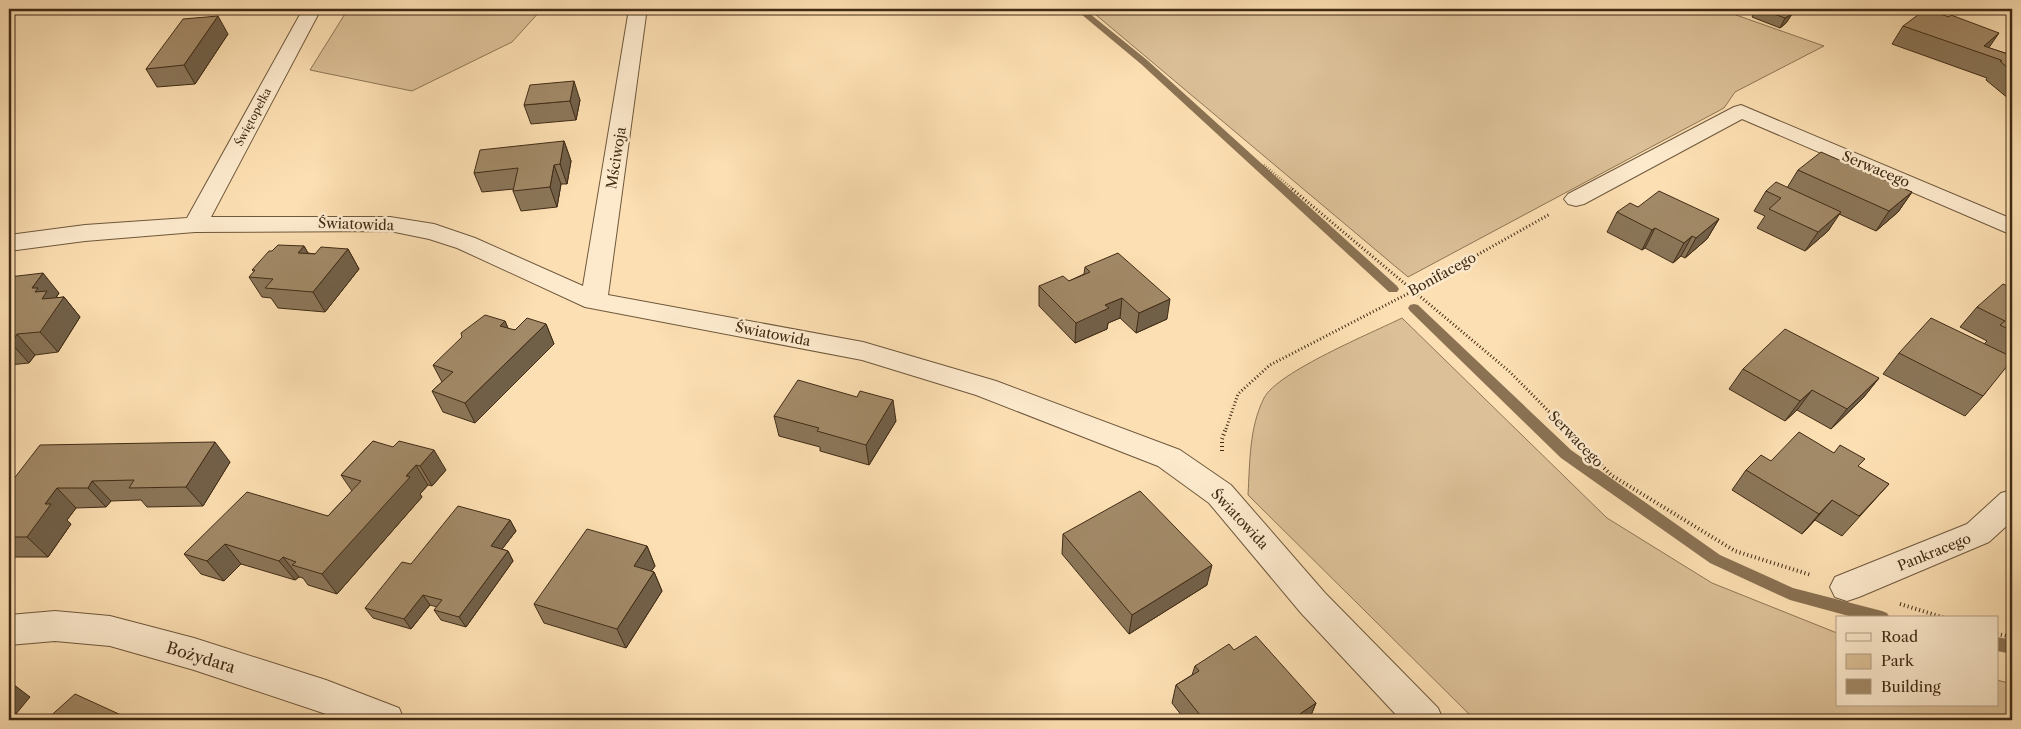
<svg xmlns="http://www.w3.org/2000/svg" width="2021" height="729" font-family="'Libre Caslon Text',serif">
  <style>
    .green { fill: #dcc097; stroke: #8e7656 }
    .lines { fill: none; stroke-linecap: round; stroke-linejoin: round }
    .stream { fill: #8a7253; fill-rule: evenodd }
    .street-casing { stroke: #6f583c; stroke-width: 2 }
    .path-far2 { stroke: #402b15; stroke-width: 2.5; stroke-dasharray: 0.5 2; stroke-linecap: butt }
    .path-far1 { stroke: #402b15; stroke-width: 3; stroke-dasharray: 1 2.5; stroke-linecap: butt }
    .path { stroke: #402b15; stroke-width: 4; stroke-dasharray: 1 3; stroke-linecap: butt }
    .street { fill: #fdeacd; fill-rule: evenodd }
    .wall { fill: #8b7659; stroke: #402b15 }
    .shaded-wall { fill: #716048; stroke: #402b15 }
    .building { fill: #a28967; stroke: #402b15 }
    .labels { text-anchor: middle; stroke-width: 5; stroke-linejoin: round; paint-order: stroke }
    .far-street-label { font-size: 11px; fill: #402b15; stroke: #fdeacd }
    .street-label { font-size: 14px; fill: #402b15; stroke: #fdeacd }
    .near-street-label { font-size: 16px; fill: #402b15; stroke: #fdeacd }
  </style>
  <rect width="100%" height="100%" fill="#fcdfb2"/>
  <filter id="stains"><feTurbulence type="fractalNoise" baseFrequency=".004" numOctaves="4"/><feColorMatrix values="0 0 0 0 .2 0 0 0 0 .09 0 0 0 0 .02 0 0 0 .5 -.17"/></filter>
  <radialGradient id="worn" r=".72"><stop offset=".6" stop-color="#630" stop-opacity="0"/><stop offset="1" stop-color="#630" stop-opacity=".3"/></radialGradient>
  <g class="green">
    <path d="M348 9H542L512 42 412 91 310 70Z"/>
    <path d="M1089 9H1719L1824 46 1735 92 1724 108 1408 277Z"/>
    <path d="M1402 318 1607 518 1712 583 1837 633V705H1997V680L2012 684V720H1475L1248 495C1250 462 1249 428 1264 398 1277 372 1374 332 1402 318Z"/>
  </g>
  <g class="lines">
    <g class="stream">
      <path d="M1075 9H1084L1147 60 1397 286 1399 289 1397 292H1389L1141 64Z"/>
      <path d="M1414 304 1418 305 1571 450 1720 555 1793 588 1882 611 1887 613 1890 618H1856L1790 600 1710 563 1561 458 1410 311 1408 308 1410 305Z"/>
      <path d="M1997 637 2012 640V654L1997 651Z"/>
    </g>
    <defs>
      <g id="street">
        <path d="M303 9H321L211 217H390L434 224 475 238 583 286 628 15 630 11H644L646 15 608 295 863 342 996 381 1180 450 1231 485 1325 593 1438 708 1443 720H1401L1301 613 1209 503 1158 466 976 395 862 360 585 307 457 248 429 239 390 231 195 232 85 241 9 251V235L85 225 187 218Z"/>
        <path d="M1741 105 2012 219V235L1742 119 1584 204 1576 206 1568 204 1564 199 1568 194 1734 107Z"/>
        <path d="M2012 490V521L1989 542 1859 597 1847 601 1835 597 1830 587 1835 577 1967 524 2001 493Z"/>
        <path d="M55 611 110 616 194 638 326 680 399 708 404 720H344L194 670 110 646 55 641 9 645V615Z"/>
      </g>
    </defs>
    <use href="#street" class="street-casing"/>
    <path class="path-far2" d="M1264 165 1294 190"/>
    <g class="path-far1">
      <path d="M1292 189 1510 372 1566 429"/>
      <path d="M1226 429 1238 394 1270 365 1413 291 1550 214"/>
    </g>
    <g class="path">
      <path d="M1565 428 1611 475 1735 551 1811 575"/>
      <path d="M1222 451V439L1226 428"/>
      <path d="M1900 604 1945 618"/>
      <path d="M1997 634 2012 637"/>
    </g>
    <use href="#street" class="street"/>
  </g>
  <g class="wall">
    <path d="M1756 9H1779L1792 14 1786 23 1780 28 1752 17Z"/>
    <path d="M1903 26 1989 48 2008 54 2012 55V104L2008 101 2009 99 1986 80 1987 78 1892 44Z"/>
    <path d="M228 34 195 84 157 87 146 69Z"/>
    <path d="M580 100 576 120 531 124 524 105Z"/>
    <path d="M564 141 571 161 567 184H561L557 207 521 211 513 191 514 189 482 192 474 173Z"/>
    <path d="M1798 170 1912 192 1898 212 1876 231 1839 214 1828 231 1805 251 1757 228 1765 216 1754 211 1766 191 1787 188Z"/>
    <path d="M1638 207 1719 219 1707 239 1685 258 1681 256 1673 263 1645 248 1642 250 1607 232 1617 212Z"/>
    <path d="M304 246 308 253 315 254 348 249 359 269 325 312 278 308 271 298 262 297 249 277 254 272 252 270 272 251Z"/>
    <path d="M1085 267 1167 319 1136 333 1120 318 1108 323 1107 329 1075 343 1039 306V286L1069 281 1084 274Z"/>
    <path d="M9 277 59 293 56 298 64 297 80 317 58 352 35 355 29 363 9 365Z"/>
    <path d="M2012 288V357L1983 396 1965 416 1883 374 1899 353 1984 344 1987 341 1960 327 1977 307Z"/>
    <path d="M505 321 508 329 515 330 546 324 554 344 475 423 443 412 432 391 442 382 433 365Z"/>
    <path d="M1743 369 1879 378 1863 398 1831 429 1797 410 1785 421 1729 389Z"/>
    <path d="M774 416 896 421 869 465 820 451V447L779 436Z"/>
    <path d="M373 441 446 470 432 486 428 485 420 494 422 497 337 594 308 585 303 578 299 577 295 580 241 564 224 581 201 574 184 554 328 516 352 491 341 475Z"/>
    <path d="M1834 453 1889 484 1842 536 1815 520 1802 534 1732 490 1746 470Z"/>
    <path d="M230 462 203 506 147 507 141 500 111 501 106 507 76 508 67 520 71 524 48 557H9V485Z"/>
    <path d="M510 520 516 531 502 549 508 551 513 561 466 627 441 620 434 610 437 607 430 605 411 629 373 618 365 608 411 564Z"/>
    <path d="M1063 534 1207 585 1129 634 1062 554Z"/>
    <path d="M647 546 655 566 651 571 654 572 662 591 626 648 544 623 534 604Z"/>
    <path d="M1234 650 1316 703 1309 720H1185L1172 703 1176 685 1192 675 1195 666Z"/>
  </g>
  <g class="shaded-wall">
    <path d="M1792 14 1786 23 1780 28 1785 18Z"/>
    <path d="M218 16 228 34 195 84 184 65Z"/>
    <path d="M1999 33 1986 52 1984 46Z"/>
    <path d="M574 81 580 100 576 120 570 101Z"/>
    <path d="M564 141 571 161 567 184 560 164Z"/>
    <path d="M554 165 561 184 557 207 550 187Z"/>
    <path d="M1912 192 1898 212 1876 231 1889 211Z"/>
    <path d="M1841 212 1828 231 1805 251 1818 232Z"/>
    <path d="M1719 219 1707 239 1685 258 1696 238Z"/>
    <path d="M1655 228 1645 248 1642 250 1652 230Z"/>
    <path d="M1692 236 1681 256 1673 263 1684 243Z"/>
    <path d="M304 246 315 266 298 253Z"/>
    <path d="M348 249 359 269 325 312 313 292Z"/>
    <path d="M43 273 59 293 54 300 64 297 80 317 58 352 40 332 32 288Z"/>
    <path d="M1122 298 1120 318 1108 323 1107 329 1075 343 1076 323 1105 305Z"/>
    <path d="M1170 299 1167 319 1136 333 1139 313Z"/>
    <path d="M505 321 514 342 500 326Z"/>
    <path d="M546 324 554 344 475 423 465 403Z"/>
    <path d="M17 334 35 355 29 363 11 343Z"/>
    <path d="M1879 378 1863 398 1831 429 1847 409Z"/>
    <path d="M1812 390 1797 410 1785 421 1800 401Z"/>
    <path d="M893 400 896 421 869 465 866 445Z"/>
    <path d="M215 442 230 462 203 506 186 487Z"/>
    <path d="M434 450 446 470 432 486 420 466Z"/>
    <path d="M416 465 428 485 420 494 422 497 337 594 322 574Z"/>
    <path d="M92 481 111 501 106 507 88 488Z"/>
    <path d="M57 488 76 508 67 520 71 524 48 557 27 537 45 504Z"/>
    <path d="M1832 500 1815 520 1802 534 1819 514Z"/>
    <path d="M510 520 516 531 496 557 491 546Z"/>
    <path d="M225 544 241 564 224 581 207 561Z"/>
    <path d="M647 546 655 566 642 585 634 566Z"/>
    <path d="M508 551 513 561 466 627 459 617Z"/>
    <path d="M283 557 299 577 295 580 279 561Z"/>
    <path d="M1212 565 1207 585 1129 634 1132 615Z"/>
    <path d="M654 572 662 591 626 648 617 629Z"/>
    <path d="M423 595 430 605 411 629 404 619Z"/>
    <path d="M9 681 30 697 11 720H9Z"/>
    <path d="M1316 703 1309 720H1291Z"/>
  </g>
  <g class="building">
    <path d="M1760 9H1779L1792 14 1785 18Z"/>
    <path d="M1926 9 1949 17 1951 15 1999 33 1984 46 2008 54 2012 55V72L2000 61H2002L2001 60 1903 26Z"/>
    <path d="M218 16 184 65 146 69 183 19Z"/>
    <path d="M574 81 570 101 524 105 530 85Z"/>
    <path d="M564 141 560 164 554 165 550 187 513 191 518 168 474 173 480 150Z"/>
    <path d="M1821 152 1912 192 1889 211 1798 170Z"/>
    <path d="M1776 182 1841 212 1818 232 1769 209 1781 198 1766 191Z"/>
    <path d="M1659 191 1719 219 1696 238 1692 236 1684 243 1655 228 1652 230 1617 212 1630 203 1638 207Z"/>
    <path d="M278 245 304 246 298 253 315 254 321 247 348 249 313 292 265 288 273 279 249 277 255 270H252L269 251H272Z"/>
    <path d="M1118 253 1170 299 1139 313 1122 298 1105 305 1109 308 1076 323 1039 286 1063 276 1069 281 1090 272 1085 267Z"/>
    <path d="M43 273 32 288H38L35 292 47 291 42 299 64 297 40 332 17 334 11 343H9V277Z"/>
    <path d="M2003 284 2012 288V331L2000 325 2005 321 1977 307Z"/>
    <path d="M485 315 505 321 500 326 515 330 527 318 546 324 465 403 432 391 453 372 433 365 462 337 461 333Z"/>
    <path d="M1931 318 2012 357V360L1983 396 1899 353Z"/>
    <path d="M1785 329 1879 378 1847 409 1812 390 1800 401 1743 369Z"/>
    <path d="M798 380 857 397 860 391 893 400 866 445 817 431 819 428 774 416Z"/>
    <path d="M1799 432 1834 453 1840 445 1865 459 1858 466 1889 484 1859 516 1832 500 1819 514 1746 470 1761 455 1771 461Z"/>
    <path d="M373 441 393 447 399 441 434 450 420 466 416 465 406 476 410 477 322 574 292 565 296 562 283 557 279 561 225 544 207 561 184 554 247 492 328 516 361 481 341 475Z"/>
    <path d="M215 442 186 487 129 488 134 480 92 481 88 488H57L45 504H51L27 537H9V485L40 445Z"/>
    <path d="M1140 491 1212 565 1132 615 1063 534Z"/>
    <path d="M458 506 510 520 491 546 508 551 459 617 434 610 442 600 423 595 404 619 365 608 402 562 411 564Z"/>
    <path d="M587 529 647 546 634 566 654 572 617 629 534 604Z"/>
    <path d="M1256 636 1316 703 1291 720H1204L1176 685 1199 671 1195 666 1229 644 1234 650Z"/>
    <path d="M75 694 132 720H46Z"/>
  </g>
  <g class="labels">
    <g class="far-street-label">
      <text transform="translate(253 117) rotate(-62)" y="4">Świętopełka</text>
    </g>
    <g class="street-label">
      <text transform="translate(616 158) rotate(-81)" y="5">Mściwoja</text>
      <text transform="translate(1876 169) rotate(23)" y="5">Serwacego</text>
      <text transform="translate(356 224) rotate(2)" y="5">Światowida</text>
      <text transform="translate(1442 274) rotate(-29)" y="5">Bonifacego</text>
      <text transform="translate(773 334) rotate(11)" y="5">Światowida</text>
      <text transform="translate(1576 439) rotate(46)" y="5">Serwacego</text>
      <text transform="translate(1240 519) rotate(47)" y="5">Światowida</text>
      <text transform="translate(1934 552) rotate(-22)" y="5">Pankracego</text>
    </g>
    <g class="near-street-label">
      <text transform="translate(201 657) rotate(17)" y="6">Bożydara</text>
    </g>
  </g>
  <rect width="2021" height="729" fill="none" stroke="#fcdfb2" stroke-width="30"/>
  <rect x="10" y="10" width="2001" height="709" fill="none" stroke="#402b15" stroke-width="2.5"/>
  <rect x="15" y="15" width="1991" height="699" fill="none" stroke="#402b15"/>
  <rect x="1836" y="616" width="162" height="90" fill="#fdeacd" stroke="#b19e83"/>
  <rect x="1846" y="633" width="25" height="8" fill="#fdeacd" stroke="#b19e83"/>
  <text x="1881" y="642" font-size="15" fill="#402b15">Road</text>
  <rect x="1846" y="654" width="25" height="15" fill="#dcc097" stroke="#b19e83"/>
  <text x="1881" y="666" font-size="15" fill="#402b15">Park</text>
  <rect x="1846" y="679" width="25" height="15" fill="#a28967" stroke="#b19e83"/>
  <text x="1881" y="692" font-size="15" fill="#402b15">Building</text>
  <rect width="100%" height="100%" filter="url(#stains)"/>
  <rect width="100%" height="100%" fill="url(#worn)"/>
</svg>
